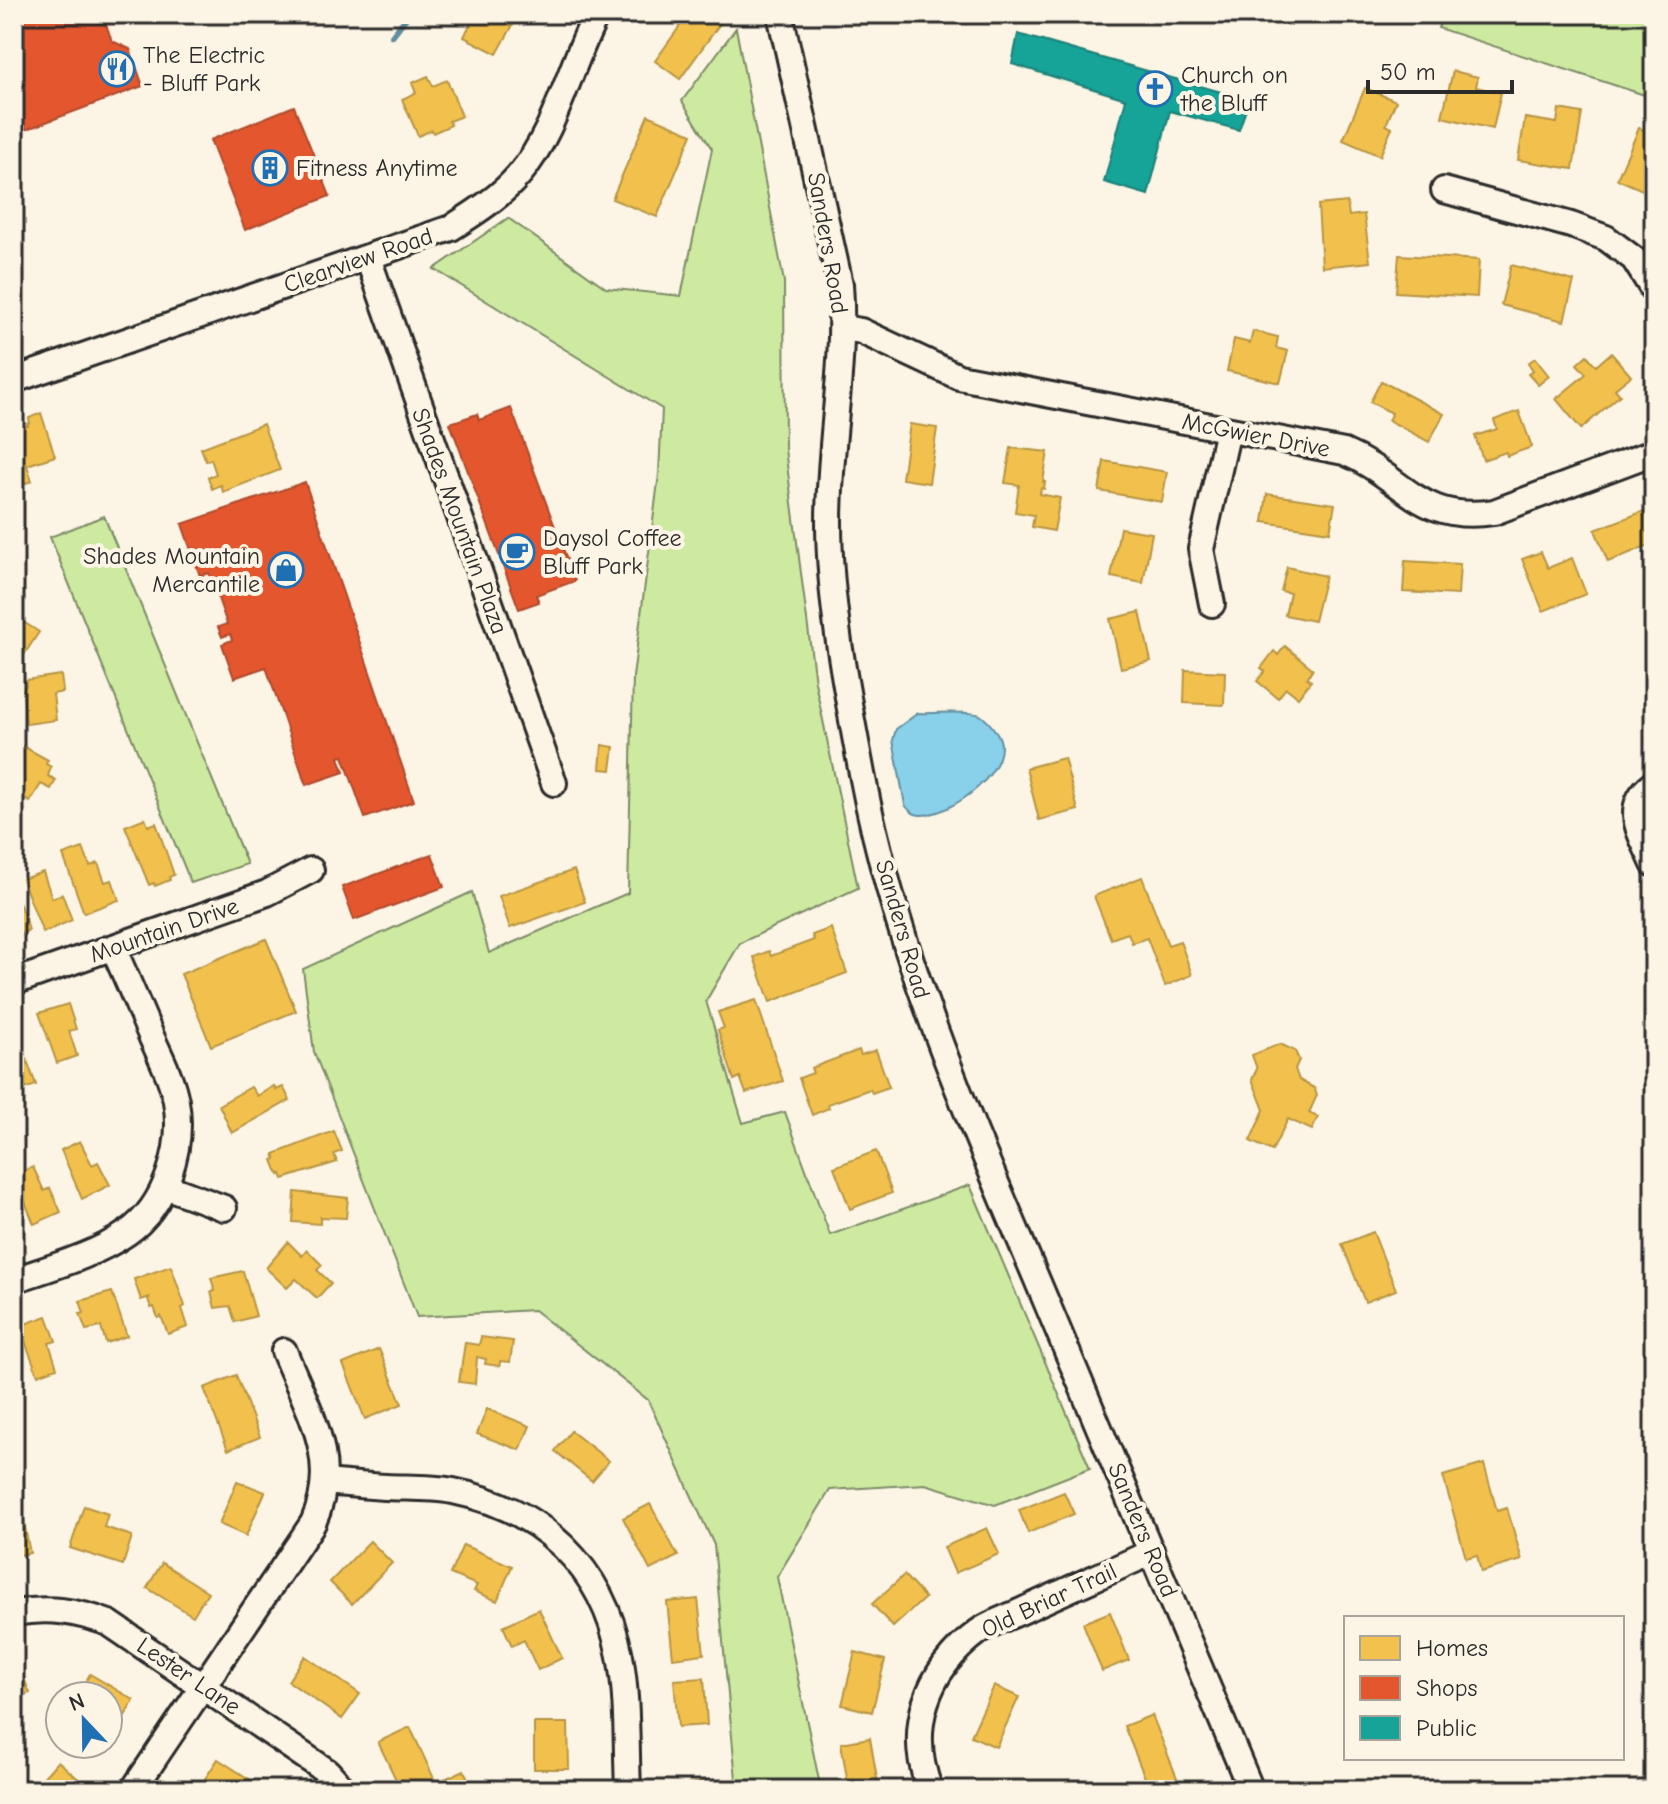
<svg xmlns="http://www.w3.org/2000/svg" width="1668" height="1804" font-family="'Comic Neue',sans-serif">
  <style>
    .green { fill: #ceeaa1; stroke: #7c8a66; stroke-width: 2 }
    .water { fill: #89d0ea; stroke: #638e9e; stroke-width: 2 }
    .homes { fill: #f2c14e; stroke: #b69444; stroke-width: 2 }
    .shops { fill: #e4572e; stroke: #ac4a2d; stroke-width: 2 }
    .public { fill: #17a398; stroke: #1d7f77; stroke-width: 2 }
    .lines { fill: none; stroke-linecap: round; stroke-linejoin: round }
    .stream { stroke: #638e9e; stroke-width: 6 }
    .minor-casing { stroke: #2b2b2b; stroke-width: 30 }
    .minor { stroke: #fcf5e5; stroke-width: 24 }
    .labels { text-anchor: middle; stroke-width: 8; stroke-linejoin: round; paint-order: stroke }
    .poi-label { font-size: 24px; fill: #2b2b2b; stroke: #fcf5e5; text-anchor: start }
    .street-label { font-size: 24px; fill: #2b2b2b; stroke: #fcf5e5 }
  </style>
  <rect width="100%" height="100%" fill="#fcf5e5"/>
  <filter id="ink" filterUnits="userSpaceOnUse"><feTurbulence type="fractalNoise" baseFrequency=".0125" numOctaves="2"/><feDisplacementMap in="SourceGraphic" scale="16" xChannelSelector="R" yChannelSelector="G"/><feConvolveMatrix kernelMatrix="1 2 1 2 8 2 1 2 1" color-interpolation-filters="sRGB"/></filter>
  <g filter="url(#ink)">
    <g class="green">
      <path d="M1444 14H1654V98L1438 28Z"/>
      <path d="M736 28 784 282 785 449 815 682 858 888 740 943 706 1001 743 1123 785 1112 830 1235 970 1185 1090 1468 995 1505 925 1484 830 1490 777 1577 821 1790H737L714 1545 648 1400 534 1310 417 1317 314 1052 303 969 472 892 489 953 628 893 633 677 659 474 662 409 434 269 508 218 606 288 681 296 712 149 682 101Z"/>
      <path d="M104 516 247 864 191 883 50 537Z"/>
    </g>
    <path class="water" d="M918 713C933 714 967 710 980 715 987 719 992 726 997 733 1018 766 951 817 920 815 913 815 909 810 905 805L893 740 896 729Z"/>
    <g class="homes">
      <path d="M465 14H519L497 54 464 37 472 20 464 16Z"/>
      <path d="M663 14H719L724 18 680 79 655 61 680 26Z"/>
      <path d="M1453 71 1478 77 1476 87 1501 93 1493 129 1442 117Z"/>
      <path d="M428 76 433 86 447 80 462 116 449 121 451 125 433 133 432 130 418 136 402 99 416 93 412 83Z"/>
      <path d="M1365 88 1396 101 1386 125 1392 128 1380 156 1343 140Z"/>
      <path d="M1559 109 1582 113 1573 169 1518 160 1525 118 1557 123Z"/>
      <path d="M648 115 692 134 657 217 612 199Z"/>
      <path d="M1639 128 1654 134V195L1617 179Z"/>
      <path d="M1347 202 1349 216 1364 214 1370 262 1322 267 1318 205Z"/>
      <path d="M1399 255 1479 260 1477 297 1396 292Z"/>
      <path d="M1511 265 1574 281 1564 321 1501 305Z"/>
      <path d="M1253 331 1278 337 1276 348 1288 351 1280 383 1227 371 1234 339 1250 343Z"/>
      <path d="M1611 353 1631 376 1615 389 1620 395 1581 429 1556 399 1586 374 1577 364 1587 355 1596 366Z"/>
      <path d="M1535 358 1549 376 1538 385 1528 374 1533 370 1528 363Z"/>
      <path d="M1381 381 1444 414 1429 442 1388 420 1392 413 1370 402Z"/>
      <path d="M1519 411 1532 447 1507 456 1506 452 1483 460 1475 436 1497 429 1494 420Z"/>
      <path d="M41 413 55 456 27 465 32 481 19 485 14 470V428L28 426 27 424 30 423 29 418Z"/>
      <path d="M263 424 280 470 223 492 221 485 212 489 208 477 216 474 211 459 206 461 201 448Z"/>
      <path d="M910 424 937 428 929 483 902 479Z"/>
      <path d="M1011 448 1048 452 1043 482H1045L1044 489 1041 488 1040 494 1060 498 1054 531 1032 527 1034 515 1015 512 1019 485 1005 483Z"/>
      <path d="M1104 461 1167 472 1162 502 1099 491Z"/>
      <path d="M1267 494 1335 504 1330 532 1263 522Z"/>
      <path d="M1644 511 1654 535V543L1608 562 1595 530Z"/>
      <path d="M1120 528 1152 533 1143 583 1111 577Z"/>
      <path d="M1541 552 1548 568 1572 558 1586 594 1543 611 1522 559Z"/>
      <path d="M1405 561 1460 564 1458 595 1403 592Z"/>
      <path d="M1287 567 1325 576 1314 621 1285 615 1290 593 1281 591Z"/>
      <path d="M1140 612 1151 661 1121 668 1110 619Z"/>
      <path d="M14 616 39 632 16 667 14 666Z"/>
      <path d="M1285 646 1313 669 1307 678 1311 681 1298 697 1286 688 1278 698 1257 681 1265 671 1261 668 1274 651 1278 655Z"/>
      <path d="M1185 670 1225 672 1224 705 1184 703Z"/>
      <path d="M61 675 63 692 53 694 56 720 26 724 23 693 24 687 26 686 25 680Z"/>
      <path d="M17 743 48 760 46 764 51 767 48 776 56 780 51 789 41 784 30 802 14 794V749Z"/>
      <path d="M602 745 614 747 611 770 600 769Z"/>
      <path d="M1064 758 1078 810 1039 820 1026 768Z"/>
      <path d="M145 818 148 826 156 823 174 875 169 877 170 880 155 886 154 883 149 885 125 826Z"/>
      <path d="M83 848 90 866 98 863 105 882 112 880 119 900 84 913 63 855Z"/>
      <path d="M574 870 585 902 510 928 499 896Z"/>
      <path d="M43 872 52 898 62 894 72 920 43 933 22 879Z"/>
      <path d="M1142 877 1168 945 1180 941 1192 975 1165 986 1147 938 1132 943 1128 933 1111 939 1094 896Z"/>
      <path d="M19 902 29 930 14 938V904Z"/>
      <path d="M831 928 847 973 770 1002 754 957 769 951 771 956 814 940 812 935Z"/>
      <path d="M266 939 296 1011 211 1046 181 974Z"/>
      <path d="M756 1000 783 1081 746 1093 740 1077 734 1080 718 1030 724 1028 718 1012Z"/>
      <path d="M68 1004 76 1029 69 1031 77 1056 57 1063 39 1013Z"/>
      <path d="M14 1025 36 1085 16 1092 14 1087Z"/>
      <path d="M1280 1044 1295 1051 1299 1060 1295 1069 1299 1080 1314 1088 1317 1095 1309 1113 1318 1117 1312 1130 1288 1119 1272 1151 1250 1141 1264 1110 1252 1079 1257 1069 1252 1055Z"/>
      <path d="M859 1050 861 1055 876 1050 889 1087 872 1093 870 1089 828 1104 829 1108 812 1115 799 1078 813 1073 811 1068Z"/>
      <path d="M274 1086 276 1090 283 1087 290 1100 232 1133 219 1105 251 1087 257 1096Z"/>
      <path d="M334 1131 342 1151 334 1154 337 1162 283 1179 281 1174 279 1175 273 1160 276 1159 274 1154Z"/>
      <path d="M80 1141 92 1165 98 1162 110 1185 82 1199 61 1150Z"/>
      <path d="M876 1151 892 1193 850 1209 834 1167Z"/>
      <path d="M33 1167 44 1191 50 1188 61 1212 34 1224 14 1175Z"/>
      <path d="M295 1192 348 1198 346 1218 320 1217V1224L293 1222Z"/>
      <path d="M1373 1232 1396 1290 1365 1302 1342 1244Z"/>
      <path d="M288 1242 302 1256 307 1250 322 1265 317 1270 331 1283 317 1298 296 1279 287 1288 266 1268Z"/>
      <path d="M171 1266 185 1306 182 1308 188 1327 168 1334 161 1316 158 1318 154 1307 151 1308 148 1299 150 1297 141 1300 134 1279Z"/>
      <path d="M243 1271 256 1316 235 1322 230 1306 215 1308 211 1292 215 1291 211 1278Z"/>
      <path d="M112 1292 127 1336 106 1343 101 1327 86 1330 80 1314 84 1313 80 1301Z"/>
      <path d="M47 1316 56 1341 49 1343 57 1368 38 1375 19 1326Z"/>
      <path d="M481 1337 513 1341 510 1362 500 1361V1366L485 1364 486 1359 477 1357 475 1384 459 1382 465 1343 479 1345Z"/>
      <path d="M379 1349 402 1404 365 1419 343 1364Z"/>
      <path d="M236 1375 260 1437 228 1450 204 1388Z"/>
      <path d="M487 1409 530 1426 520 1450 477 1434Z"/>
      <path d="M571 1431 609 1461 592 1481 555 1451Z"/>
      <path d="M1484 1464 1497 1511 1507 1508 1522 1560 1481 1572 1477 1555 1466 1558 1443 1476Z"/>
      <path d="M237 1481 265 1492 246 1536 219 1524Z"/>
      <path d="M1064 1492 1074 1514 1028 1533 1019 1510Z"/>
      <path d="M650 1504 678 1556 650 1570 623 1518Z"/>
      <path d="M84 1506 108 1514 104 1527 132 1536 123 1565 70 1548Z"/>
      <path d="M22 1512 30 1553 14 1556V1513Z"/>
      <path d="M987 1528 999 1554 955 1573 944 1547Z"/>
      <path d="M370 1541 392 1563 352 1604 330 1582Z"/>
      <path d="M463 1545 512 1566 497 1601 474 1591 477 1585 450 1574Z"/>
      <path d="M162 1563 208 1592 193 1616 147 1588Z"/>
      <path d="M904 1575 925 1598 893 1627 872 1604Z"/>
      <path d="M698 1599 704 1654 673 1658 667 1602Z"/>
      <path d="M539 1609 562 1658 538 1670 524 1640 512 1646 503 1626Z"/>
      <path d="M1110 1612 1129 1660 1102 1671 1083 1623Z"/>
      <path d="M855 1652 885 1660 872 1712 842 1705Z"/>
      <path d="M305 1656 360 1694 342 1719 288 1681Z"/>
      <path d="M18 1665 30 1693 14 1699V1666Z"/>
      <path d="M90 1674 134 1700 118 1728 108 1722V1696H77Z"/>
      <path d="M704 1678 707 1725 678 1727 674 1680Z"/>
      <path d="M994 1686 1019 1697 996 1747 971 1736Z"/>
      <path d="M1152 1715 1179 1783 1162 1790H1150L1124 1726Z"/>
      <path d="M534 1723H568L569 1769H534Z"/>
      <path d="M410 1727 436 1783 464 1770 473 1790H440L439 1786 431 1790H401L378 1742Z"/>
      <path d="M870 1738 879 1790H849L841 1743Z"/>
      <path d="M218 1759 260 1786 258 1790H209L201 1785Z"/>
      <path d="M58 1761 83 1783 77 1790H32Z"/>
      <path d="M707 1781 709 1790H681L680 1786Z"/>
    </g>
    <g class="shops">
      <path d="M14 14H102L112 41 130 49 143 86 14 134Z"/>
      <path d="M294 106 330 196 245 230 210 140Z"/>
      <path d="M511 408 575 581 536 595 539 602 519 609 450 423 477 414 479 420Z"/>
      <path d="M305 482 414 801 365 818 343 756 339 757 344 772 306 785 266 667 234 678 222 644 232 640 230 634 222 637 218 627 227 624 209 573 200 576 182 524Z"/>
      <path d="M432 854 444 887 354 920 342 887Z"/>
    </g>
    <path class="public" d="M1018 34 1249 100 1239 130 1170 111 1148 195 1104 182 1126 99 1012 64Z"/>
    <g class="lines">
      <path class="stream" d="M392 36 409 14"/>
      <defs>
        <g id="minor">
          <path d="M780 14 840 284C846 364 829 442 829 522 829 603 847 694 862 774 897 960 975 1132 1048 1306 1117 1467 1183 1629 1251 1790"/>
          <path d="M1444 190 1571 225 1606 238 1634 259 1654 291"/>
          <path d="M368 258 554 783"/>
          <path d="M843 328 861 331 959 377 1344 452C1404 477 1419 524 1494 512L1654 452"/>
          <path d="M14 380 451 228C476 212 500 197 519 175 556 132 570 64 597 14"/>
          <path d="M1212 604 1201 549 1228 430"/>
          <path d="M1654 783C1621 807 1641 834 1654 864"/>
          <path d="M14 982 267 893 311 870"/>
          <path d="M165 1186 224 1208"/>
          <path d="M14 1280C52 1267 94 1256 127 1233 166 1206 184 1147 176 1101 172 1079 161 1058 152 1038 139 1008 127 978 113 948"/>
          <path d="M326 1482C346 1484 366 1486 386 1487 408 1488 432 1487 453 1491 542 1509 603 1567 620 1656 628 1699 626 1746 628 1790"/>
          <path d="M14 1613C49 1607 76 1611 109 1623L328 1772 344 1790"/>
          <path d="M133 1790 313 1523C342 1460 307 1409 284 1351"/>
          <path d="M930 1790C906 1729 926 1671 978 1632 992 1622 1012 1616 1028 1608 1069 1589 1111 1571 1152 1552"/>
        </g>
      </defs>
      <use href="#minor" class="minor-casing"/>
      <use href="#minor" class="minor"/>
    </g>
  </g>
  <defs>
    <symbol id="restaurant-ring" viewBox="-11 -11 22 22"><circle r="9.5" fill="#fcf5e5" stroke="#1f6fb2" stroke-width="1.5"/><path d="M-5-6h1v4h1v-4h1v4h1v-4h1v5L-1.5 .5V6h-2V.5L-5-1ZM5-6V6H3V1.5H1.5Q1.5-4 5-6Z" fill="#1f6fb2"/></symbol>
    <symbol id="church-ring" viewBox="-11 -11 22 22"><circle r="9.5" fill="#fcf5e5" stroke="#1f6fb2" stroke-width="1.5"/><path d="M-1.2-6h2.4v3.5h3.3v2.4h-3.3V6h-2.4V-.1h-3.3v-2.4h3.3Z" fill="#1f6fb2"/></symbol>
    <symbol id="building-ring" viewBox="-11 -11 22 22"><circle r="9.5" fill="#fcf5e5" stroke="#1f6fb2" stroke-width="1.5"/><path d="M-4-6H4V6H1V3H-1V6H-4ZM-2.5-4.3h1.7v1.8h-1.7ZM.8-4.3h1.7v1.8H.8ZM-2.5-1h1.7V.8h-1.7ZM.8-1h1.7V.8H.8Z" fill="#1f6fb2"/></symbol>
    <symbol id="cafe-ring" viewBox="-11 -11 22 22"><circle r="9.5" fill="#fcf5e5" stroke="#1f6fb2" stroke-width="1.5"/><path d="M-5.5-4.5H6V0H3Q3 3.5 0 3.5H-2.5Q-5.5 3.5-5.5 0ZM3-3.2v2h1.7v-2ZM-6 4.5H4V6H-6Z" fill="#1f6fb2"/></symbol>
    <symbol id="shop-ring" viewBox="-11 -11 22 22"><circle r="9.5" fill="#fcf5e5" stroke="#1f6fb2" stroke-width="1.5"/><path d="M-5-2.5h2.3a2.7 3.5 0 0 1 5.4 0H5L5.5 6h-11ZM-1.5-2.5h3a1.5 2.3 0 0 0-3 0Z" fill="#1f6fb2"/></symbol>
  </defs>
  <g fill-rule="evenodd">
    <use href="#restaurant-ring" x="97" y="49" width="40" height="40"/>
    <use href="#church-ring" x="1135" y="69" width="40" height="40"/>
    <use href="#building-ring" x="250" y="148" width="40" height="40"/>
    <use href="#cafe-ring" x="497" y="532" width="40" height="40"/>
    <use href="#shop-ring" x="266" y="550" width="40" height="40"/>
  </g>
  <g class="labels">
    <g class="poi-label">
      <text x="143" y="63">The Electric<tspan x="143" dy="28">- Bluff Park</tspan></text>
      <text x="1181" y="83">Church on<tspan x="1181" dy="28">the Bluff</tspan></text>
      <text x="296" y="176">Fitness Anytime</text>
      <text x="543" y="546">Daysol Coffee<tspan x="543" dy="28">Bluff Park</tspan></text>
      <text x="260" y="564" text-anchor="end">Shades Mountain<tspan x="260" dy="28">Mercantile</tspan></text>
    </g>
    <g class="street-label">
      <text transform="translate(828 243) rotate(80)" y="8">Sanders Road</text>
      <text transform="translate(358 260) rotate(-19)" y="8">Clearview Road</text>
      <text transform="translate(1256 435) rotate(11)" y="8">McGwier Drive</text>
      <text transform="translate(460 521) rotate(70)" y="8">Shades Mountain Plaza</text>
      <text transform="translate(903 929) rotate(74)" y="8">Sanders Road</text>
      <text transform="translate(164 930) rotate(-19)" y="8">Mountain Drive</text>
      <text transform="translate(1143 1530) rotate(67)" y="8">Sanders Road</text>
      <text transform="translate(1049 1600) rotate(-25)" y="8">Old Briar Trail</text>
      <text transform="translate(189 1676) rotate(34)" y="8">Lester Lane</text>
    </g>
  </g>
  <rect width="1668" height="1804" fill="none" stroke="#fcf5e5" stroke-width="48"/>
  <rect x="24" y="24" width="1620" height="1756" fill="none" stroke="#2b2b2b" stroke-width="3" filter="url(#ink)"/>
  <rect x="1344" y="1616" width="280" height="144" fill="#fcf5e5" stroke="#a8a49b" stroke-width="2"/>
  <rect x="1360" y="1636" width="40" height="24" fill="#f2c14e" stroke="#a8a49b" stroke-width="2"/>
  <text x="1416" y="1656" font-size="24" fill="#2b2b2b">Homes</text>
  <rect x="1360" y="1676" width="40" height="24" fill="#e4572e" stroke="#a8a49b" stroke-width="2"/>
  <text x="1416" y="1696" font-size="24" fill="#2b2b2b">Shops</text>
  <rect x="1360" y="1716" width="40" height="24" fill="#17a398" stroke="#a8a49b" stroke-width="2"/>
  <text x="1416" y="1736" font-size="24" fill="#2b2b2b">Public</text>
  <g transform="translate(84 1720) rotate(338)"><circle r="38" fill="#fcf5e5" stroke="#a8a49b" stroke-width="2"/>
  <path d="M0-6L14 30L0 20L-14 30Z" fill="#1f6fb2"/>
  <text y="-12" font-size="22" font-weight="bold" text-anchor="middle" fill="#2b2b2b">N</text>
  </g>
  <path d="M1368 80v12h144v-12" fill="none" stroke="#2b2b2b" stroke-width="4"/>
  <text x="1380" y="80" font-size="24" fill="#2b2b2b" stroke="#fcf5e5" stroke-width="6" paint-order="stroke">50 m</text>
</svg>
